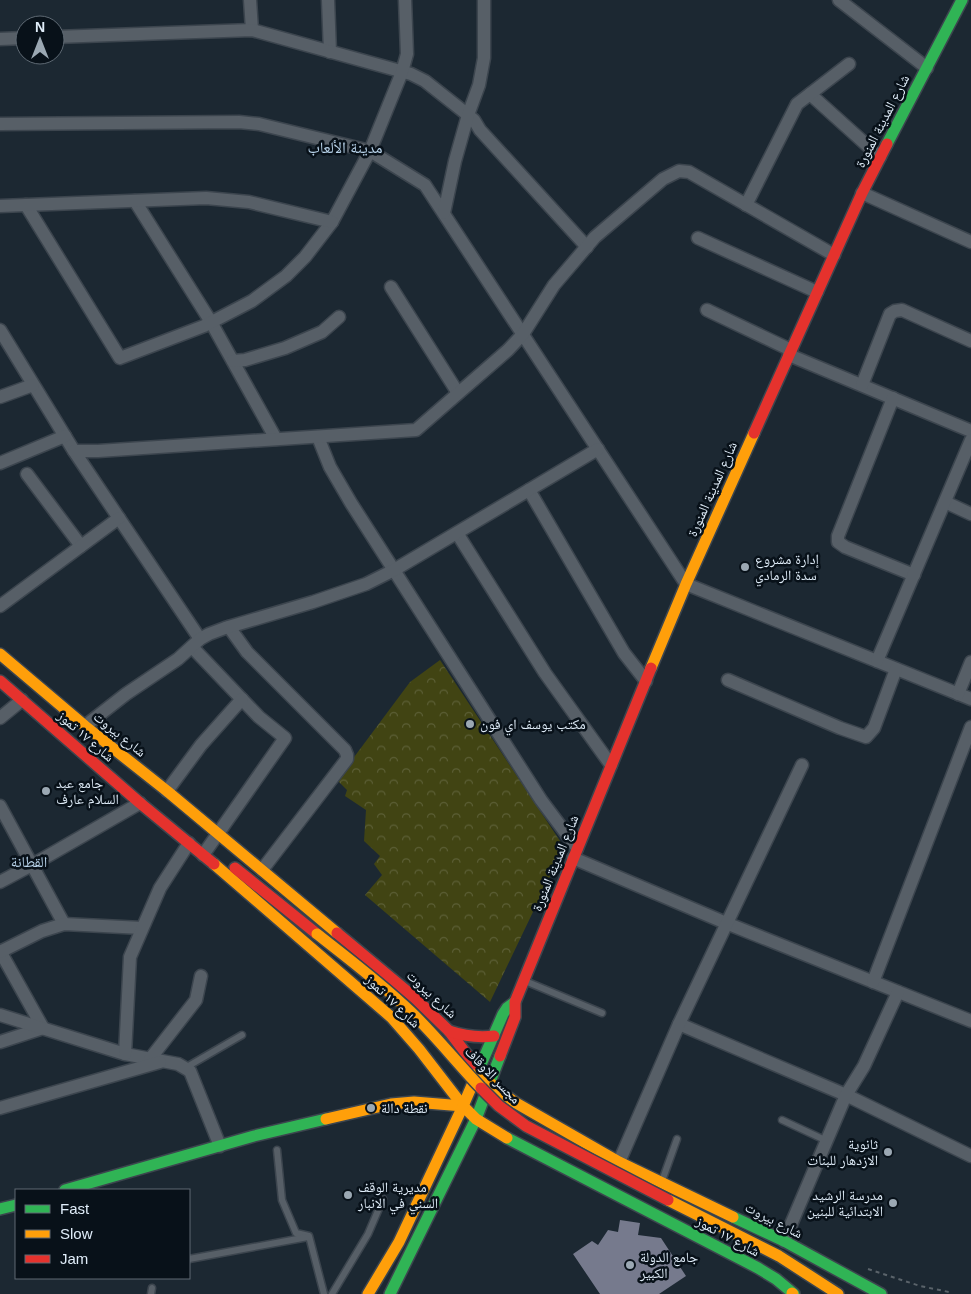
<svg xmlns="http://www.w3.org/2000/svg" width="971" height="1294" font-family="Arial,'Noto Naskh Arabic',sans-serif">
  <style>
    .forest { fill: url(#forest-crowns) }
    .building { fill: #767a8d }
    .lines { fill: none; stroke-linecap: round; stroke-linejoin: round }
    .lane-casing { stroke: #3c454e; stroke-width: 9 }
    .street-casing { stroke: #3c454e; stroke-width: 15 }
    .fast-casing { stroke: #3c454e; stroke-width: 14 }
    .slow-casing { stroke: #3c454e; stroke-width: 14 }
    .jam-casing { stroke: #3c454e; stroke-width: 14 }
    .path { stroke: #5a636a; stroke-width: 2; stroke-dasharray: 4 4; stroke-linecap: butt }
    .lane { stroke: #575f67; stroke-width: 6 }
    .street { stroke: #575f67; stroke-width: 12 }
    .fast { stroke: #30b455; stroke-width: 11 }
    .slow { stroke: #ff9f0a; stroke-width: 11 }
    .jam { stroke: #e5322d; stroke-width: 11 }
    .slow-bridge-casing { stroke: #3c454e; stroke-width: 14; stroke-linecap: butt }
    .jam-bridge-casing { stroke: #3c454e; stroke-width: 14; stroke-linecap: butt }
    .slow-bridge { stroke: #ff9f0a; stroke-width: 11 }
    .jam-bridge { stroke: #e5322d; stroke-width: 11 }
    .poi-dot { fill: #9ba8b3; stroke: #081119; stroke-width: 2 }
    .labels { text-anchor: middle; stroke-width: 5; stroke-linejoin: round; paint-order: stroke }
    .street-label { font-size: 14px; fill: #e0edf9; stroke: #081119 }
    .poi-label { font-size: 14px; fill: #e0edf9; stroke: #081119; text-anchor: start }
    .neighbourhood-label { font-size: 15px; fill: #b8d3ea; stroke: #081119 }
    .quarter-label { font-size: 16px; fill: #b8d3ea; stroke: #081119 }
  </style>
  <defs>
    <pattern id="forest-crowns" width="20" height="18" patternUnits="userSpaceOnUse" patternTransform="scale(1.25)"><rect width="20" height="18" fill="#414413"/><path d="M2 6a3 3 0 1 1 6 0M12 15a3 3 0 1 1 6 0" fill="none" stroke="#5c5f36"/></pattern>
  </defs>
  <rect width="100%" height="100%" fill="#1c2832"/>
  <path class="forest" d="M440 660 564 847 490 1002 365 895 382 875 374 864 380 856 364 841 366 810 345 796 347 790 337 780 410 682Z"/>
  <path class="building" d="M620 1220 640 1223 638 1235 661 1238 686 1276 659 1294H600L573 1254 592 1241 598 1245 608 1230 618 1232Z"/>
  <g class="lines">
    <defs>
      <g id="lane">
        <path d="M525 981 602 1013"/>
        <path d="M185 1068 242 1035"/>
        <path d="M782 1120 827 1141"/>
        <path d="M277 1150 282 1200 296 1233 309 1236 324 1294"/>
        <path d="M662 1181 677 1139"/>
        <path d="M189 1259 308 1237"/>
        <path d="M151 1294 152 1288"/>
        <path d="M332 1294 368 1234 383 1199"/>
      </g>
      <g id="street">
        <path d="M250 0 252 30"/>
        <path d="M328 0 330 52"/>
        <path d="M839 0 927 68"/>
        <path d="M55 37 252 30 411 74 425 81 468 115 474 120 480 130 587 247"/>
        <path d="M0 39 25 38"/>
        <path d="M810 94 880 157"/>
        <path d="M0 124 239 122 259 124 370 151 425 185 686 584 971 699"/>
        <path d="M862 193 971 242"/>
        <path d="M135 201 211 322 276 439"/>
        <path d="M26 205 120 358 204 326 252 301 286 276 305 257 332 222 370 151 402 72 407 54 405 0"/>
        <path d="M746 205 797 104 849 64"/>
        <path d="M0 206 206 198 249 202 332 222"/>
        <path d="M444 213 455 161 468 115 479 85 484 58V0"/>
        <path d="M698 238 817 292"/>
        <path d="M391 287 458 393"/>
        <path d="M707 310 791 350"/>
        <path d="M0 330 74 451 200 639"/>
        <path d="M789 355 971 431"/>
        <path d="M233 361 245 360 285 348 322 332 339 317"/>
        <path d="M862 385 890 314 895 311 902 310 971 341"/>
        <path d="M0 397 33 385"/>
        <path d="M893 398 838 536V542L845 547 914 575"/>
        <path d="M318 437 330 467 351 503 541 800 577 848"/>
        <path d="M74 451H98L416 430 508 350 523 334 554 285 595 237 663 179 679 171 689 172 834 255"/>
        <path d="M0 463 65 436"/>
        <path d="M27 474 81 546"/>
        <path d="M529 490 624 653 646 681"/>
        <path d="M945 502 971 514"/>
        <path d="M457 533 545 673 611 765"/>
        <path d="M0 606 119 518"/>
        <path d="M229 627 247 652 345 750 347 755V759L262 870"/>
        <path d="M192 647 259 717 285 738 203 855"/>
        <path d="M877 661 971 440"/>
        <path d="M728 680 840 728 866 737 874 728 896 669"/>
        <path d="M958 694 971 662"/>
        <path d="M0 718 22 700"/>
        <path d="M85 726 126 694 178 659 200 639 209 634 225 628 313 602 366 584 394 570 598 449"/>
        <path d="M167 791 201 745 242 699"/>
        <path d="M0 806 64 924"/>
        <path d="M573 858 726 923 971 1021"/>
        <path d="M0 882 32 865 140 803"/>
        <path d="M0 951 43 1028 0 1042"/>
        <path d="M0 952 42 931 64 924 142 928"/>
        <path d="M873 982 971 727"/>
        <path d="M0 1015 125 1054 178 1064 190 1071 220 1146"/>
        <path d="M679 1024 846 1095 971 1156"/>
        <path d="M125 1054 130 957 160 888 189 843"/>
        <path d="M150 1059 196 1000 201 976"/>
        <path d="M0 1108 160 1062"/>
        <path d="M619 1162 679 1024 802 765"/>
        <path d="M784 1241 846 1095 864 1066 898 992"/>
      </g>
      <g id="fast">
        <path d="M887 144 962 0"/>
        <path d="M479 1069 503 1014 507 1008 515 1002"/>
        <path d="M507 1138 758 1268 776 1279 794 1294"/>
        <path d="M65 1190 254 1136 326 1119"/>
        <path d="M0 1209 16 1205"/>
        <path d="M733 1217 784 1241 881 1294"/>
        <path d="M390 1294 476 1119 500 1056"/>
      </g>
      <g id="slow">
        <path d="M0 654 85 726 167 791 337 933"/>
        <path d="M651 668 686 584 754 433"/>
        <path d="M214 864 391 1017 419 1049 463 1106 476 1119 507 1138"/>
        <path d="M474 1064 484 1077 498 1090 516 1103 619 1162 733 1217"/>
        <path d="M326 1119 391 1104 414 1102 463 1106"/>
        <path d="M668 1200 779 1256 838 1294"/>
        <path d="M792 1293 793 1294"/>
        <path d="M368 1294 399 1242 463 1106 479 1069"/>
      </g>
      <g id="jam">
        <path d="M754 433 862 193 887 144"/>
        <path d="M0 681 140 803 214 864"/>
        <path d="M235 868 317 934"/>
        <path d="M337 933 415 998 449 1031 474 1064"/>
        <path d="M449 1031C464 1036 478 1038 494 1036"/>
        <path d="M500 1056 515 1017V1002L651 668"/>
      </g>
    </defs>
    <use href="#lane" class="lane-casing"/>
    <use href="#street" class="street-casing"/>
    <use href="#fast" class="fast-casing"/>
    <use href="#slow" class="slow-casing"/>
    <use href="#jam" class="jam-casing"/>
    <path class="path" d="M868 1269 920 1286 949 1292 948 1294"/>
    <use href="#lane" class="lane"/>
    <use href="#street" class="street"/>
    <use href="#fast" class="fast"/>
    <use href="#slow" class="slow"/>
    <use href="#jam" class="jam"/>
    <defs>
      <path id="slow-bridge" d="M317 934C349 959 382 984 411 1012 436 1036 457 1063 481 1088"/>
      <path id="jam-bridge" d="M481 1088 499 1106 526 1126 668 1200"/>
    </defs>
    <use href="#slow-bridge" class="slow-bridge-casing"/>
    <use href="#jam-bridge" class="jam-bridge-casing"/>
    <use href="#slow-bridge" class="slow-bridge"/>
    <use href="#jam-bridge" class="jam-bridge"/>
  </g>
  <g class="poi-dot">
    <circle cx="745" cy="567" r="5"/>
    <circle cx="470" cy="724" r="5"/>
    <circle cx="46" cy="791" r="5"/>
    <circle cx="371" cy="1108" r="5"/>
    <circle cx="888" cy="1152" r="5"/>
    <circle cx="348" cy="1195" r="5"/>
    <circle cx="893" cy="1203" r="5"/>
    <circle cx="630" cy="1265" r="5"/>
  </g>
  <g class="labels">
    <g class="street-label">
      <text transform="translate(882 121) rotate(-63)" y="5">شارع المدينة المنورة</text>
      <text transform="translate(712 489) rotate(-66)" y="5">شارع المدينة المنورة</text>
      <text transform="translate(120 734) rotate(39)" y="5">شارع بيروت</text>
      <text transform="translate(86 736) rotate(41)" y="5">شارع ١٧ تموز</text>
      <text transform="translate(555 863) rotate(-68)" y="5">شارع المدينة المنورة</text>
      <text transform="translate(432 994) rotate(43)" y="5">شارع بيروت</text>
      <text transform="translate(393 1001) rotate(44)" y="5">شارع ١٧ تموز</text>
      <text transform="translate(493 1075) rotate(46)" y="5">مجسر الاوقاف</text>
      <text transform="translate(774 1220) rotate(27)" y="5">شارع بيروت</text>
      <text transform="translate(728 1236) rotate(28)" y="5">شارع ١٧ تموز</text>
    </g>
    <g class="poi-label">
      <text x="755" y="564">إدارة مشروع<tspan x="755" dy="16">سدة الرمادي</tspan></text>
      <text x="480" y="729">مكتب يوسف اي فون</text>
      <text x="56" y="788">جامع عبد<tspan x="56" dy="16">السلام عارف</tspan></text>
      <text x="381" y="1113">نقطة دالة</text>
      <text x="878" y="1149" text-anchor="end">ثانوية<tspan x="878" dy="16">الازدهار للبنات</tspan></text>
      <text x="358" y="1192">مديرية الوقف<tspan x="358" dy="16">السني في الانبار</tspan></text>
      <text x="883" y="1200" text-anchor="end">مدرسة الرشيد<tspan x="883" dy="16">الابتدائية للبنين</tspan></text>
      <text x="640" y="1262">جامع الدولة<tspan x="640" dy="16">الكبير</tspan></text>
    </g>
    <g class="neighbourhood-label">
      <text x="29" y="867">القطانة</text>
    </g>
    <g class="quarter-label">
      <text x="345" y="153">مدينة الألعاب</text>
    </g>
  </g>
  <rect x="15" y="1189" width="175" height="90" fill="#081119" stroke="#5e6973"/>
  <rect x="25" y="1205" width="25" height="8" fill="#30b455" stroke="#5e6973"/>
  <text x="60" y="1214" font-size="15" fill="#e0edf9">Fast</text>
  <rect x="25" y="1230" width="25" height="8" fill="#ff9f0a" stroke="#5e6973"/>
  <text x="60" y="1239" font-size="15" fill="#e0edf9">Slow</text>
  <rect x="25" y="1255" width="25" height="8" fill="#e5322d" stroke="#5e6973"/>
  <text x="60" y="1264" font-size="15" fill="#e0edf9">Jam</text>
  <g transform="translate(40 40)"><circle r="24" fill="#081119" stroke="#5e6973"/>
  <path d="M0-4L9 19L0 12L-9 19Z" fill="#9ba8b3"/>
  <text y="-8" font-size="14" font-weight="bold" text-anchor="middle" fill="#e0edf9">N</text>
  </g>
</svg>
